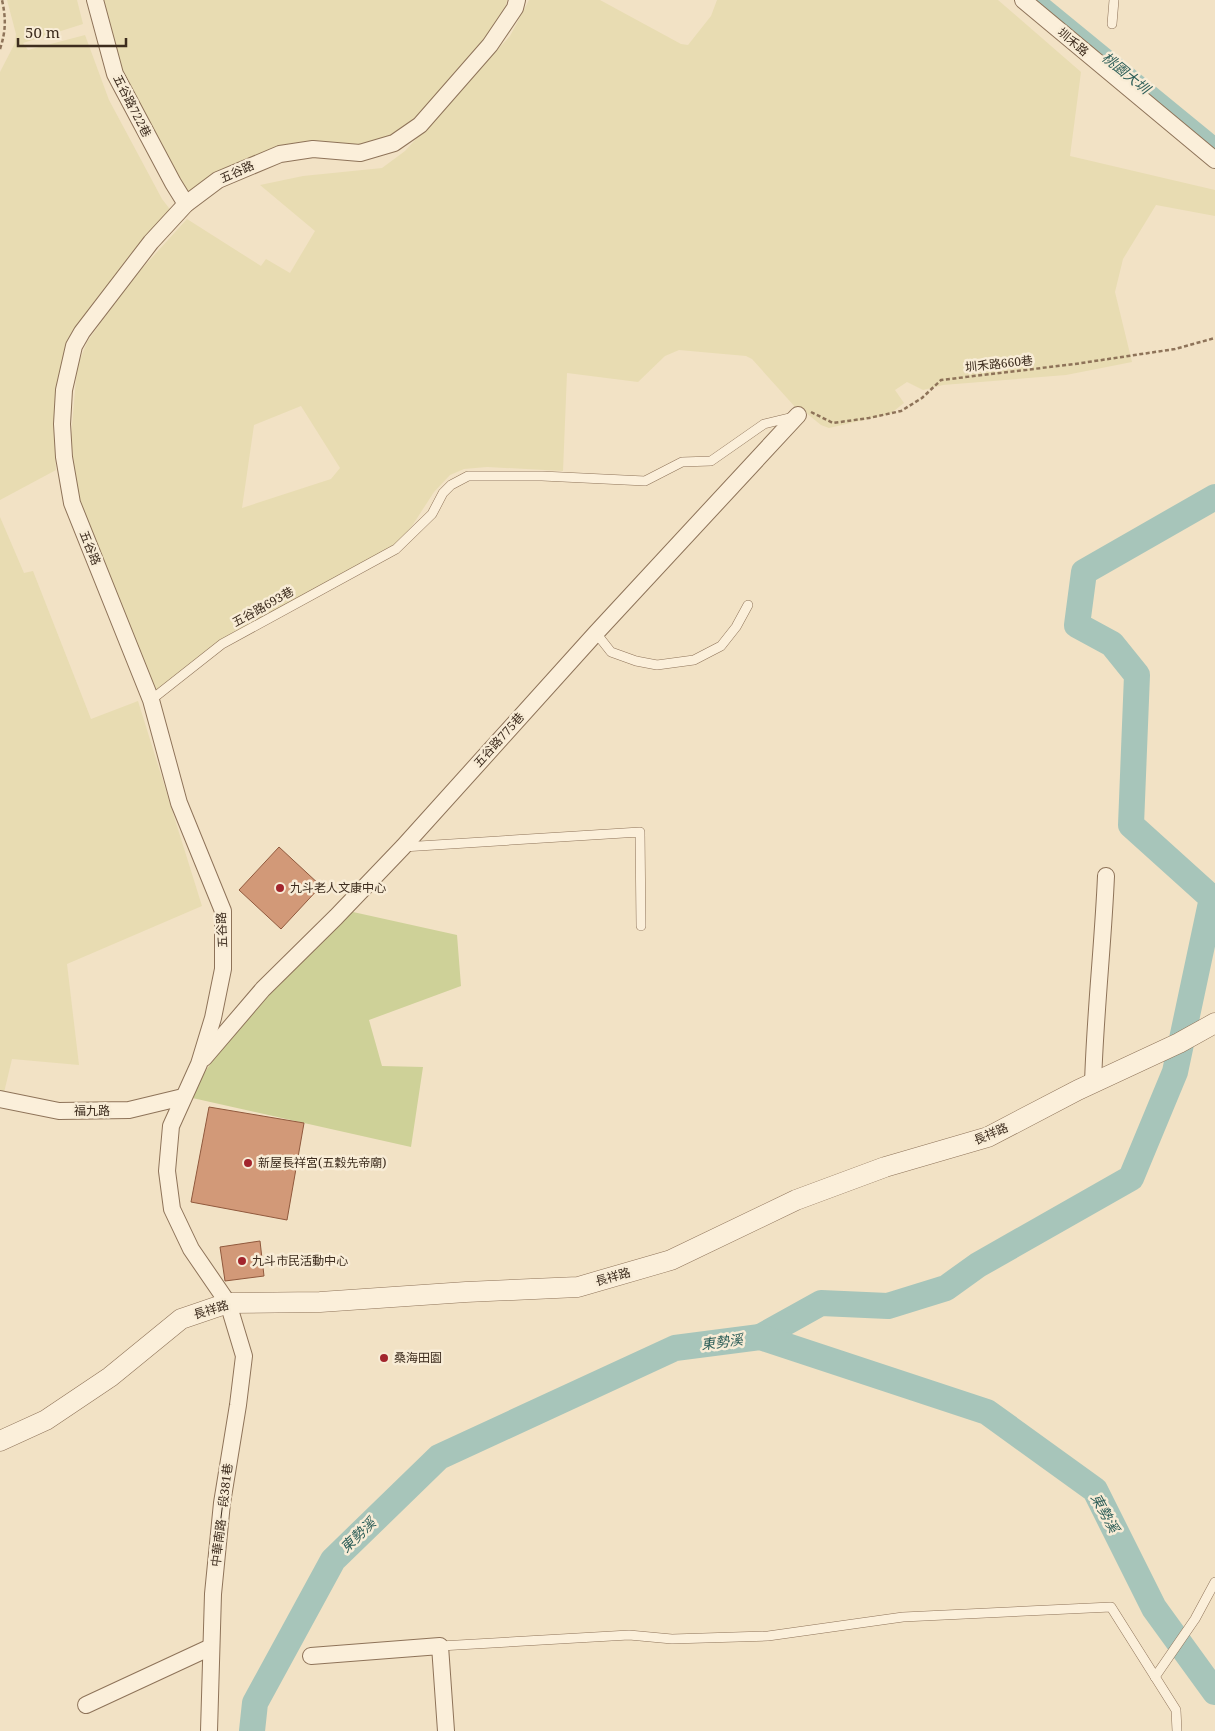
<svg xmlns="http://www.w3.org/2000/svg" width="1215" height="1731" font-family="'Noto Serif','Noto Sans TC',serif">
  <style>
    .farmland { fill: #e8dcb2; fill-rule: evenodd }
    .green { fill: #ced198 }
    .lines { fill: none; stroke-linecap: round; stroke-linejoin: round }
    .canal { stroke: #a7c5ba; stroke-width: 15 }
    .river { stroke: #a7c5ba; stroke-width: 26 }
    .building { fill: #d29978; stroke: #90593d }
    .service-casing { stroke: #8e7359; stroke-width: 10 }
    .minor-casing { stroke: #8e7359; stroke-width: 18 }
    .tertiary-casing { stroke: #8e7359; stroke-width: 21 }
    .path { stroke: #8e7359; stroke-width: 2.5; stroke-dasharray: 4 2.5; stroke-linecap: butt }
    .service { stroke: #fbefda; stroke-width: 9 }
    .minor { stroke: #fbefda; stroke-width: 16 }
    .tertiary { stroke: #fbefda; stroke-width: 20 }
    .poi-dot { fill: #a2252d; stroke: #f8ecd6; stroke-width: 2 }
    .labels { text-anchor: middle; stroke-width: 5; stroke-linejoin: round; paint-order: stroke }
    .street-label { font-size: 12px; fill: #3d2c1e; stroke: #f8ecd6 }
    .poi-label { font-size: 12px; fill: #3d2c1e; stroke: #f8ecd6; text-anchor: start }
    .water-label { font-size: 14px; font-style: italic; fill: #2d5e58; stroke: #f8ecd6 }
  </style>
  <rect width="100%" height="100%" fill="#f2e2c5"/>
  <g class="farmland">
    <path d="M7 0H77L83 24 23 43 28 50 85 35 109 100 162 199 172 212 65 362 55 449 56 470 0 500V72L15 43 16 34Z"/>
    <path d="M96 0H507L504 13 488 36 395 142 303 153 266 162 185 201 126 96Z"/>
    <path d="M529 0H600L681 44 688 45 711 16 717 0H998L1081 72 1070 156 1215 190V216L1156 205 1123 259 1115 292 1132 362 1066 375 943 385 923 390 907 382 895 390 904 403 890 414 829 428 821 425 805 412 796 408 752 359 746 356 679 350 665 356 638 382 567 373 563 471 487 467 464 469 450 475 434 492 412 526 398 542 369 562 271 615 235 631 154 695 77 499 71 437 77 367 87 342 128 284 187 219 261 266 266 259 290 273 315 231 260 185 303 176 382 168 405 151 510 36ZM301 406 340 468 331 479 242 508 254 425Z"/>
    <path d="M0 517 24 573 33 571 91 719 138 701 202 906 67 964 79 1065 12 1059 2 1101 0 1100Z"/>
  </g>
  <path class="green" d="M344 910 457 935 461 986 369 1020 382 1066 423 1067 411 1147 188 1097 217 1054Z"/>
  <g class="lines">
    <path class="canal" d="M1038 0 1215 145"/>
    <g class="river">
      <path d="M760 1337 821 1303 888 1306 946 1288 978 1265 1131 1178 1175 1072 1212 898 1131 825 1137 675 1112 644 1077 625 1084 572 1215 497"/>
      <path d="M252 1731 255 1703 333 1560 439 1457 675 1348 760 1337 987 1412 1095 1490 1154 1608 1215 1692"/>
    </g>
  </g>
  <g class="building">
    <path d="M279 847 321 886 281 929 239 890Z"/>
    <path d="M209 1107 304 1123 287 1220 191 1202Z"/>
    <path d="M260 1241 264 1276 225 1281 220 1247Z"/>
  </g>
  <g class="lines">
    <defs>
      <g id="service">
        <path d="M1112 24 1114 0"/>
        <path d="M596 633 611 652 636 661 657 665 694 660 721 646 736 627 748 605"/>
        <path d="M151 700 222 644 396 549 432 514 443 493 451 485 468 476H542L645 481 682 462 711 461 764 424 793 417"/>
        <path d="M403 847 640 832 641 926"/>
        <path d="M440 1646 629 1635 672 1639 768 1636 903 1617 1111 1607 1176 1710 1177 1731"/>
        <path d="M1155 1677 1195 1619 1215 1582"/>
      </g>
      <g id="minor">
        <path d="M95 0 115 74 173 183 186 204"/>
        <path d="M1023 0 1215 160"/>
        <path d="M204 1058 263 989 336 917 403 847 596 633 798 415"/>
        <path d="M1093 1084C1095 1014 1103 945 1106 876"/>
        <path d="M0 1099 59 1111 129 1110 183 1097"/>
        <path d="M311 1656 440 1646 446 1731"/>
        <path d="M86 1705 211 1647"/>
        <path d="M209 1731 213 1594 222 1503 238 1405 244 1356 228 1303 191 1249 172 1209 167 1171 171 1126 199 1064 213 1018 223 969V911L179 803 151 700 72 503 64 457 62 424 64 390 74 346 82 332 151 242 186 204 218 180 280 154 313 149 360 153 394 143 420 125 490 45 515 8 517 0"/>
      </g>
      <path id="tertiary" d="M0 1441 46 1420 110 1377 181 1319 228 1303 320 1302 466 1292 578 1287 671 1260 796 1200 885 1167 988 1137 1078 1090 1179 1043 1215 1023"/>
    </defs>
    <use href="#service" class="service-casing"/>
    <use href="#minor" class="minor-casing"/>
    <use href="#tertiary" class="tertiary-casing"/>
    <g class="path">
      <path d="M0 49C6 31 6 18 2 0"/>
      <path d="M811 412 833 423 869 418 901 411 922 398 941 380 1075 364 1175 349 1215 338"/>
    </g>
    <use href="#service" class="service"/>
    <use href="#minor" class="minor"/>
    <use href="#tertiary" class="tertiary"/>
  </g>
  <g class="poi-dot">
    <circle cx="280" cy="888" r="5"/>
    <circle cx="248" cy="1163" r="5"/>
    <circle cx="242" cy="1261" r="5"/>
    <circle cx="384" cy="1358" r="5"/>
  </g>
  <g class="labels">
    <g class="street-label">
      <text transform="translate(1073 42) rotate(40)" y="4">圳禾路</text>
      <text transform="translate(132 106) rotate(63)" y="4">五谷路722巷</text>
      <text transform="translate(237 172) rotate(-24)" y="4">五谷路</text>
      <text transform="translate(999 364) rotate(-6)" y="4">圳禾路660巷</text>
      <text transform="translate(90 548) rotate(68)" y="4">五谷路</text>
      <text transform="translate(263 607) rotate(-29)" y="4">五谷路693巷</text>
      <text transform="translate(499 740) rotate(-48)" y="4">五谷路775巷</text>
      <text transform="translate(222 930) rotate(-93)" y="4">五谷路</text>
      <text x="92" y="1115">福九路</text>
      <text transform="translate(991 1134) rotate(-23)" y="4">長祥路</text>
      <text transform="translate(613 1277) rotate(-16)" y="4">長祥路</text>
      <text transform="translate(211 1310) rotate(-17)" y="4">長祥路</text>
      <text transform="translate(222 1515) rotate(-83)" y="4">中華南路一段381巷</text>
    </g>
    <g class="poi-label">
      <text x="290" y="892">九斗老人文康中心</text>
      <text x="258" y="1167">新屋長祥宮(五穀先帝廟)</text>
      <text x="252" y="1265">九斗市民活動中心</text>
      <text x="394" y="1362">桑海田園</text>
    </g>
    <g class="water-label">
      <text transform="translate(1126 73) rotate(39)" y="5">桃園大圳</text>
      <text transform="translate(722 1342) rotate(-7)" y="5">東勢溪</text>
      <text transform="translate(1105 1513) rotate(61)" y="5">東勢溪</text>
      <text transform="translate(358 1535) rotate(-44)" y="5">東勢溪</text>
    </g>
  </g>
  <path d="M18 38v8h108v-8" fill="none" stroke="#3d2c1e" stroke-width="2.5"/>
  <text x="25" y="38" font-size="15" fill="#3d2c1e" stroke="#f8ecd6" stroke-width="4" paint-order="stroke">50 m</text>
</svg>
